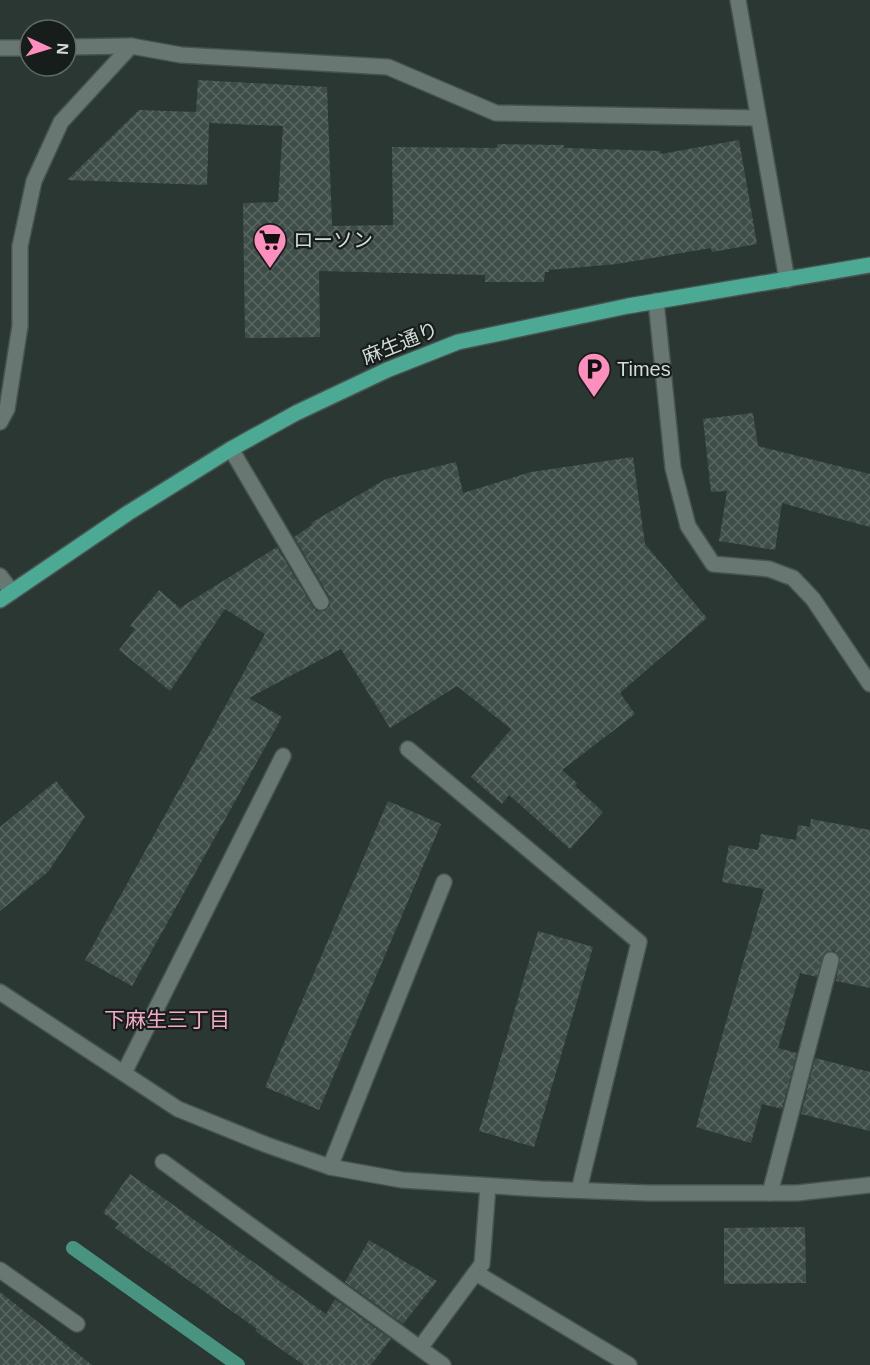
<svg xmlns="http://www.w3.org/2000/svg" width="870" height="1365" font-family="Arial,'Noto Sans JP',sans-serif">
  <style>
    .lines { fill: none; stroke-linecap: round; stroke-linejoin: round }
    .stream { stroke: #489480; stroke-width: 14 }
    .building { fill: url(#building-cross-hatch) }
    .service-casing { stroke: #485350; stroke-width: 18 }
    .minor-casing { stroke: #485350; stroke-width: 18 }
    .primary-casing { stroke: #485350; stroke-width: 18 }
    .service { stroke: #687772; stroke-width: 15 }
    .minor { stroke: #687772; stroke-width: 15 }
    .primary { stroke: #4ca994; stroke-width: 15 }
    .labels { text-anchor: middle; stroke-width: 4.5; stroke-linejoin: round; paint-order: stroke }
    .poi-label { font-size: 20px; fill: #d3dbd8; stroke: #171d1b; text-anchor: start }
    .street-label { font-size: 20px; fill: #d3dbd8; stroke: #171d1b }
    .neighbourhood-label { font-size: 21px; fill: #f7a9c8; stroke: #171d1b }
  </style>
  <defs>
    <pattern id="building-cross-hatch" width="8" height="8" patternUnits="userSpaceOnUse" patternTransform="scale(1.5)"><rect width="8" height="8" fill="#3f4d48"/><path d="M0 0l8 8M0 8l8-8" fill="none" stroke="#5a6662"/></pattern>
  </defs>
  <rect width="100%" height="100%" fill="#2a3733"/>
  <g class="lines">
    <path class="stream" d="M73 1248 238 1365"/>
  </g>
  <g class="building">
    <path d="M198 80 327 87 332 226 393 225 392 147 497 148V144L564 145V148L660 151 661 154 739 140 757 244 712 252 711 248 617 264 549 270V272H545L544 282H485V275L319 271 320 337 245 338 243 203 278 202 283 126 209 123 207 185 67 180 139 110 196 112Z"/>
    <path d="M753 413 758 446 870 474V527L782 503 775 550 719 541 727 491 711 492 703 419Z"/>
    <path d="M633 457 645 544 707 618 620 693 635 714 562 770 577 783 575 786 603 812 570 849 509 795 502 804 471 777 511 729 457 686 390 728 341 649 249 698 282 717 132 986 85 960 265 634 225 609 170 691 119 650 135 629 130 626 159 590 180 608 277 547 313 607 317 611H325L330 606V598L294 537 312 525 311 523 386 479 456 462 463 493 531 472Z"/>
    <path d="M56 781 85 817 48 872 0 911V827Z"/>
    <path d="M388 801 441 824 319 1110 265 1087Z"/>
    <path d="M811 819 870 830V988L836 981 840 958 837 953 833 950 824 954 817 977 800 973 778 1048 797 1053 782 1109 762 1104 751 1143 696 1127 764 889 722 882 729 845 758 850 761 834 796 840 798 825 810 827Z"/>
    <path d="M538 931 593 947 534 1147 479 1131Z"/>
    <path d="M815 1058 870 1072V1131L801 1114Z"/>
    <path d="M130 1174 326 1314 335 1299 391 1339 371 1365H304L255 1331 257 1329 115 1228 119 1224 103 1213Z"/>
    <path d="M805 1227 806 1283 724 1284V1228Z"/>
    <path d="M369 1240 437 1281 403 1324 345 1282Z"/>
    <path d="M0 1292 92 1365H0Z"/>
  </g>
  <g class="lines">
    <defs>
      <g id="service">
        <path d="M231 449 321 602"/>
        <path d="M408 749 639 942 579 1190"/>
        <path d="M124 1073 283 756"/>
        <path d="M163 1162 443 1365"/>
        <path d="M330 1167 444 882"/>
        <path d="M770 1193 831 960"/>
        <path d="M0 1270 77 1324"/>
        <path d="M476 1273 629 1365"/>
        <path d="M420 1348 482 1264 488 1186"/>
      </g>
      <g id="minor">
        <path d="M738 0 787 280"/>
        <path d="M66 47 131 46 181 55 388 67 496 113 758 118"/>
        <path d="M0 48H30"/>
        <path d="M656 301 673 468 688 526 713 564 769 569 793 578 813 599 870 684"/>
        <path d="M0 422 7 409 20 326V246L34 181 61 122 131 46"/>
        <path d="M0 576 12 592"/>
        <path d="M0 992 178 1109 267 1145 330 1167 402 1180 541 1189 648 1193H797L870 1185"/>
      </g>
      <path id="primary" d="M0 600 128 513 231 449 296 413 387 370 458 342 628 306 870 265"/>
    </defs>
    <use href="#service" class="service-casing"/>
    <use href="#minor" class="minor-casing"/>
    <use href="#primary" class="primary-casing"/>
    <use href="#service" class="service"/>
    <use href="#minor" class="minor"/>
    <use href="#primary" class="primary"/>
  </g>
  <defs>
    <symbol id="supermarket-pin" viewBox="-11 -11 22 30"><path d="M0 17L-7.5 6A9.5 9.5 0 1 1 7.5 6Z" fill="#fe8ebd" stroke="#171d1b"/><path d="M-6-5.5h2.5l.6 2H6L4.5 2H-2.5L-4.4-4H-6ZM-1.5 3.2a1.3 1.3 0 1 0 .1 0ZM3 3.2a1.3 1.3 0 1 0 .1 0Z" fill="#111"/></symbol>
    <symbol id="parking-pin" viewBox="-11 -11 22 30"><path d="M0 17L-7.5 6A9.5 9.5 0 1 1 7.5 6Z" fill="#fe8ebd" stroke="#171d1b"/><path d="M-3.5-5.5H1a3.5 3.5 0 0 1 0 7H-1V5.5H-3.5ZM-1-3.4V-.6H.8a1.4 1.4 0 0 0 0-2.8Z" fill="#111"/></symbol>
  </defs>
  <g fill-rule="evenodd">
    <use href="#supermarket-pin" x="251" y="221" width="38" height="52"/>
    <use href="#parking-pin" x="575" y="350" width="38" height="52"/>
  </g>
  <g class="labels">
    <g class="poi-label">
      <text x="293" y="247">ローソン</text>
      <text x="617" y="376">Times</text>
    </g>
    <g class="street-label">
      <text transform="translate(400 343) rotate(-22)" y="7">麻生通り</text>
    </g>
    <g class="neighbourhood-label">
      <text x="167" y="1027">下麻生三丁目</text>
    </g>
  </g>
  <g transform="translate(48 48) rotate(94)"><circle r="28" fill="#171d1b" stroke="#626967" stroke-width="1.5"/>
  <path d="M0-4.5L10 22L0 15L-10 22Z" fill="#fe8ebd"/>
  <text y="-9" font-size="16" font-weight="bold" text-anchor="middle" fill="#d3dbd8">N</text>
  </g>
</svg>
